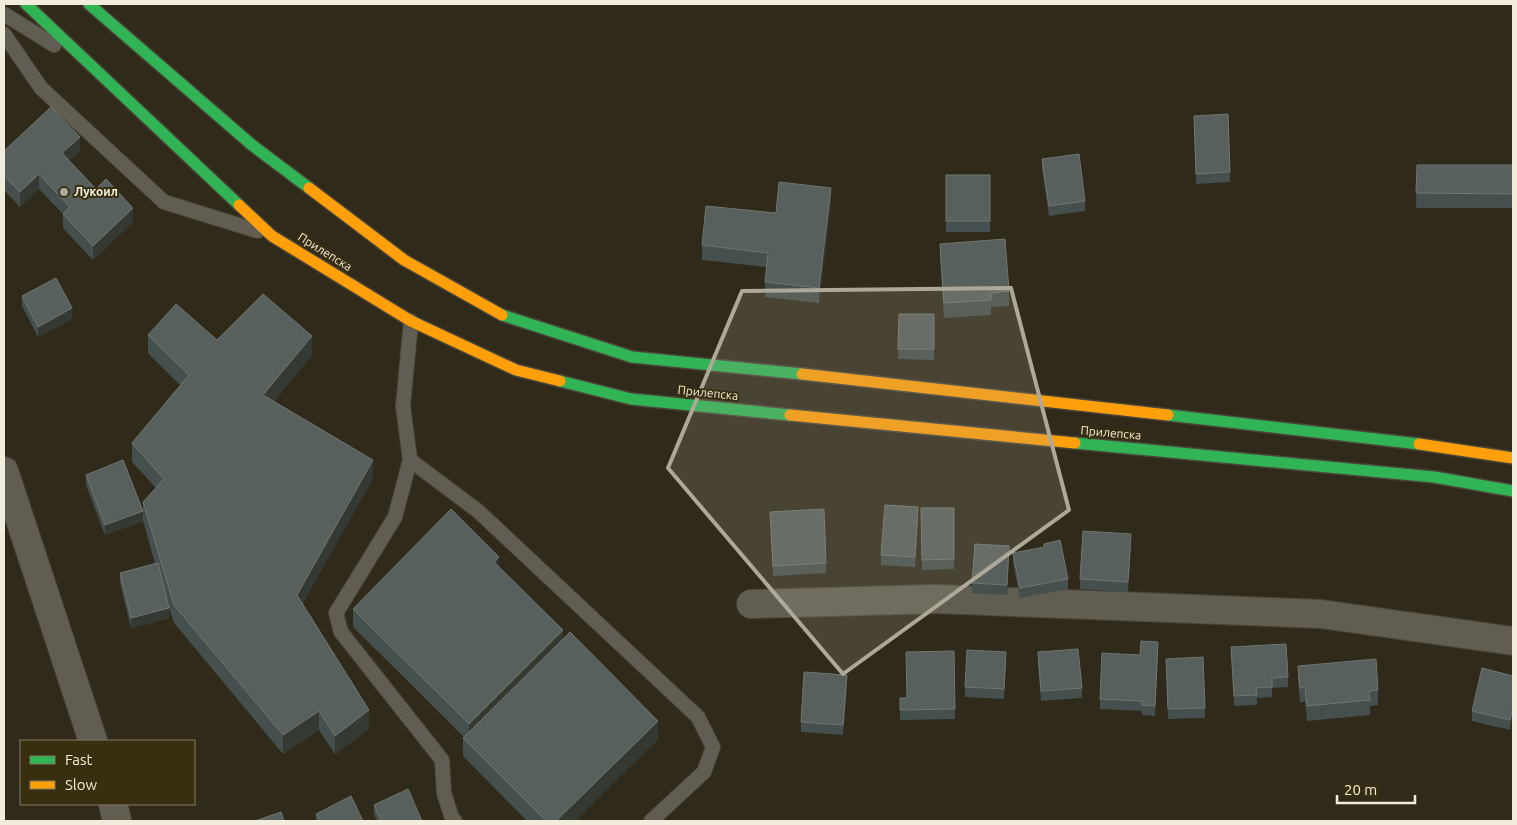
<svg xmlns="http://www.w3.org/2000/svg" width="1517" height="825" font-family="Ubuntu,sans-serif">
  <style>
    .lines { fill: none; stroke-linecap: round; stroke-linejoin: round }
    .lane-casing { stroke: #4b4639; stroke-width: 16 }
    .street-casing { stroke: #4b4639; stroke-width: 30 }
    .fast-casing { stroke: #4b4639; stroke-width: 14 }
    .slow-casing { stroke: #4b4639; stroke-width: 14 }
    .lane { stroke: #615d52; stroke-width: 14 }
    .street { stroke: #615d52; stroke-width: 28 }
    .fast { stroke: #30b455; stroke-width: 11 }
    .slow { stroke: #ff9f0a; stroke-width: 11 }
    .wall { fill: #454f4d }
    .shaded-wall { fill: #343932 }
    .building { fill: #57605c; stroke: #707670 }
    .marked { fill: #ada897; fill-opacity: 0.2; stroke: #ada897; stroke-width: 4; stroke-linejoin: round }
    .poi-dot { fill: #ada897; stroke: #382f11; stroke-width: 2 }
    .labels { text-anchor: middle; stroke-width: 4; stroke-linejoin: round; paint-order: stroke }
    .poi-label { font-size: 12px; font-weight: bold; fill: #f1ecdb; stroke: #382f11; text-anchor: start }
    .street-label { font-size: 12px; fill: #f1ecdb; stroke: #382f11 }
  </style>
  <rect width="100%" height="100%" fill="#2f2a1a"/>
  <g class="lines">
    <defs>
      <g id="lane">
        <path d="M4 14 54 45"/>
        <path d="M4 34 41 88 164 202 258 231"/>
        <path d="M411 321 403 406 410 460 395 517 336 613 341 632 442 760 444 793 452 818 455 821"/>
        <path d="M410 460 478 511 698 717 713 747 704 772 651 821"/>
      </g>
      <g id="street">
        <path d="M4 471 93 741"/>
        <path d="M751 604 936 599 1321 614 1513 641"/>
        <path d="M113 804 117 821"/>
      </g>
      <g id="fast">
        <path d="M26 4 239 205"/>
        <path d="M89 4 252 145 309 188"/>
        <path d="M502 315 632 357 802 374"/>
        <path d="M560 381 631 399 790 415"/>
        <path d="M1168 415 1419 444"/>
        <path d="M1075 443 1434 477 1513 491"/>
      </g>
      <g id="slow">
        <path d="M309 188 404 260 502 315"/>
        <path d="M239 205 272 236 411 321 516 370 560 381"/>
        <path d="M802 374 1168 415"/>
        <path d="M790 415 1075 443"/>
        <path d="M1419 444 1513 458"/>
      </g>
    </defs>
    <use href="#lane" class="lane-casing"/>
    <use href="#street" class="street-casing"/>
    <use href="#fast" class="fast-casing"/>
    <use href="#slow" class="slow-casing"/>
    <use href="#lane" class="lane"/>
    <use href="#street" class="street"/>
    <use href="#fast" class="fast"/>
    <use href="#slow" class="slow"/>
  </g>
  <g class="wall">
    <path d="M1194 116 1230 172V182L1196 184Z"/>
    <path d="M4 151H80L69 161 96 189 133 222 93 260 63 228V214L39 189 20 207 4 190Z"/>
    <path d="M1042 159 1085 201V211L1049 216 1042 169Z"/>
    <path d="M1417 165H1513V208H1416Z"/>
    <rect x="946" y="175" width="44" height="57"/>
    <path d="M831 203 819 303 765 297V282L767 267 702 260V245L776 213Z"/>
    <path d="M940 244 1009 291V306L991 307V315L944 318 940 259Z"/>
    <path d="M22 296 72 319 38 337 22 306Z"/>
    <path d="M899 314H934V360L898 359Z"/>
    <path d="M148 335 217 340 312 355 274 401 373 478 302 604 369 729 335 754 319 730 283 754 174 623 169 608V618L131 628 120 583V573L155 563 143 521 105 535 86 485V475L143 511V502L156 488 132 462V443L180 385 148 353Z"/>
    <path d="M921 508H954V569L922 570Z"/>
    <path d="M770 512 826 563V573L773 576Z"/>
    <path d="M918 517 915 567 881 565V555Z"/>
    <path d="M1131 544 1128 592 1080 589V579Z"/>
    <path d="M1013 553 1068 579V589L1020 598 1013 563Z"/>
    <path d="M1009 556 1007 595 972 593V583Z"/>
    <path d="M499 568 563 639 658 739 575 821H527L463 756V738L464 737 353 627V609Z"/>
    <path d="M1231 647 1288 677V687L1272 688V697L1257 698V705L1234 706Z"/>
    <path d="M954 651 955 719 900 720V698H907Z"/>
    <path d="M1038 652 1082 688V698L1041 701 1038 662Z"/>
    <path d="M1158 652 1155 716 1142 715V711L1100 709V699Z"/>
    <path d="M1166 659 1205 708V718L1168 719Z"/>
    <path d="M1006 662 1004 699 965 697V687Z"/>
    <path d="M1298 666 1378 690V705L1370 706V715L1307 721 1305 702H1300L1298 681Z"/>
    <path d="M1513 676 1510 730 1472 721V711Z"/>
    <path d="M847 685 843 735 801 732V722Z"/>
    <path d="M374 805 422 821H377L374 815Z"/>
    <path d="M316 814 363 821H316Z"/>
  </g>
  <g class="shaded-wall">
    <path d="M80 137V151L62 168V153Z"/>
    <path d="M39 174V189L20 207V192Z"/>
    <path d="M831 188V203L819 303V288Z"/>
    <path d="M133 208V222L93 260V246Z"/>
    <path d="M72 308V319L38 337V327Z"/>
    <path d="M312 336V355L263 414V395Z"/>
    <path d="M373 460V478L297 614V595Z"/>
    <path d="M918 507V517L915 567V557Z"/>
    <path d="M143 511V521L105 535V525Z"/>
    <path d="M1131 534V544L1128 592V582Z"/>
    <path d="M1009 546V556L1007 595V585Z"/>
    <path d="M499 557V576L494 562Z"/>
    <path d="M169 608V618L131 628V618Z"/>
    <path d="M563 630V649L469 743V724Z"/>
    <path d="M1006 652V662L1004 699V689Z"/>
    <path d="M847 675V685L843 735V725Z"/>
    <path d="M1513 707V717L1510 730V720Z"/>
    <path d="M369 710V729L335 754V736Z"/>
    <path d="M319 711V730L283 754V735Z"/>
    <path d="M658 721V739L575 821H556Z"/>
  </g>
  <g class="building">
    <path d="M51 107 80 137 62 153 96 189 106 179 133 208 93 246 63 214 70 207 39 174 20 192 4 176V151Z"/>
    <path d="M1228 114 1230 172 1196 174 1194 116Z"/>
    <path d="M1079 154 1085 201 1049 206 1042 159Z"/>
    <path d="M1417 165H1513V194L1416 193Z"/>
    <rect x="946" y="175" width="44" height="46"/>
    <path d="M779 182 831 188 819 288 765 282 768 253 702 245 706 206 776 213Z"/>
    <path d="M1005 239 1009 291 991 293V300L944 303 940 244Z"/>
    <path d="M56 278 72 308 38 327 22 296Z"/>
    <path d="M263 294 312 336 263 395 373 460 297 595 369 710 335 736 319 711 283 735 174 605 143 502 164 479 132 443 189 375 148 335 176 304 217 340Z"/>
    <path d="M899 314H934V349H898Z"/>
    <path d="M123 460 143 511 105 525 86 475Z"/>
    <path d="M885 505 918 507 915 557 881 555Z"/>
    <path d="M921 508H954V559L922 560Z"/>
    <path d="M451 509 499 557 494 562 563 630 469 724 353 609Z"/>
    <path d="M824 509 826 563 773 566 770 512Z"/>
    <path d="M1083 531 1131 534 1128 582 1080 579Z"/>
    <path d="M1060 540 1068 579 1020 588 1013 553 1044 547V544Z"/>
    <path d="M975 544 1009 546 1007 585 972 583Z"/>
    <path d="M158 563 169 608 131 618 120 573Z"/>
    <path d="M570 632 658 721 556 821H546L463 738Z"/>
    <path d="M1141 641 1158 642 1155 706 1142 705V701L1100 699 1102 653 1140 655Z"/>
    <path d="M1286 644 1288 677 1272 678V687L1256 688 1257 695 1234 696 1231 647Z"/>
    <path d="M1078 649 1082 688 1041 691 1038 652Z"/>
    <path d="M967 650 1006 652 1004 689 965 687Z"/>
    <path d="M954 651 955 709 900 710V698H907L906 652Z"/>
    <path d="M1203 657 1205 708 1168 709 1166 659Z"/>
    <path d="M1376 659 1378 690 1369 691 1370 700 1307 706 1305 687 1300 688 1298 666Z"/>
    <path d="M1482 668 1513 676V707L1510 720 1472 711Z"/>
    <path d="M804 672 847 675 843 725 801 722Z"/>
    <path d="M408 789 422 821H381L374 805Z"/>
    <path d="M351 796 363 821H320L316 814Z"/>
    <path d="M281 812 284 821H255Z"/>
  </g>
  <path class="marked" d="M1011 288 1069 510 843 674 668 468 742 291Z"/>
  <circle class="poi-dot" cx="64" cy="192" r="5"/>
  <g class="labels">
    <g class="poi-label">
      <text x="74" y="196">Лукоил</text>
    </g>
    <g class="street-label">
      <text transform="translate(325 252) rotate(32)" y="4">Прилепска</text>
      <text transform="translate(708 393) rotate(6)" y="4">Прилепска</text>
      <text transform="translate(1111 433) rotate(5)" y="4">Прилепска</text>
    </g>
  </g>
  <rect width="1517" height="825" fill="none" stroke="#f1ecdb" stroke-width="10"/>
  <rect x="20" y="740" width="175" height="65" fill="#382f11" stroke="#827b62"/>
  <rect x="30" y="756" width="25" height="8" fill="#30b455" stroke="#827b62"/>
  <text x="65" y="765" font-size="15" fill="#f1ecdb">Fast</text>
  <rect x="30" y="781" width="25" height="8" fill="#ff9f0a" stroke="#827b62"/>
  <text x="65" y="790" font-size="15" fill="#f1ecdb">Slow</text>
  <path d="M1337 795v8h78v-8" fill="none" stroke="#f1ecdb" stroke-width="2.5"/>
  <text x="1344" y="795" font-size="15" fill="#f1ecdb" stroke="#382f11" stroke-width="4" paint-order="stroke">20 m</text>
</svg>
